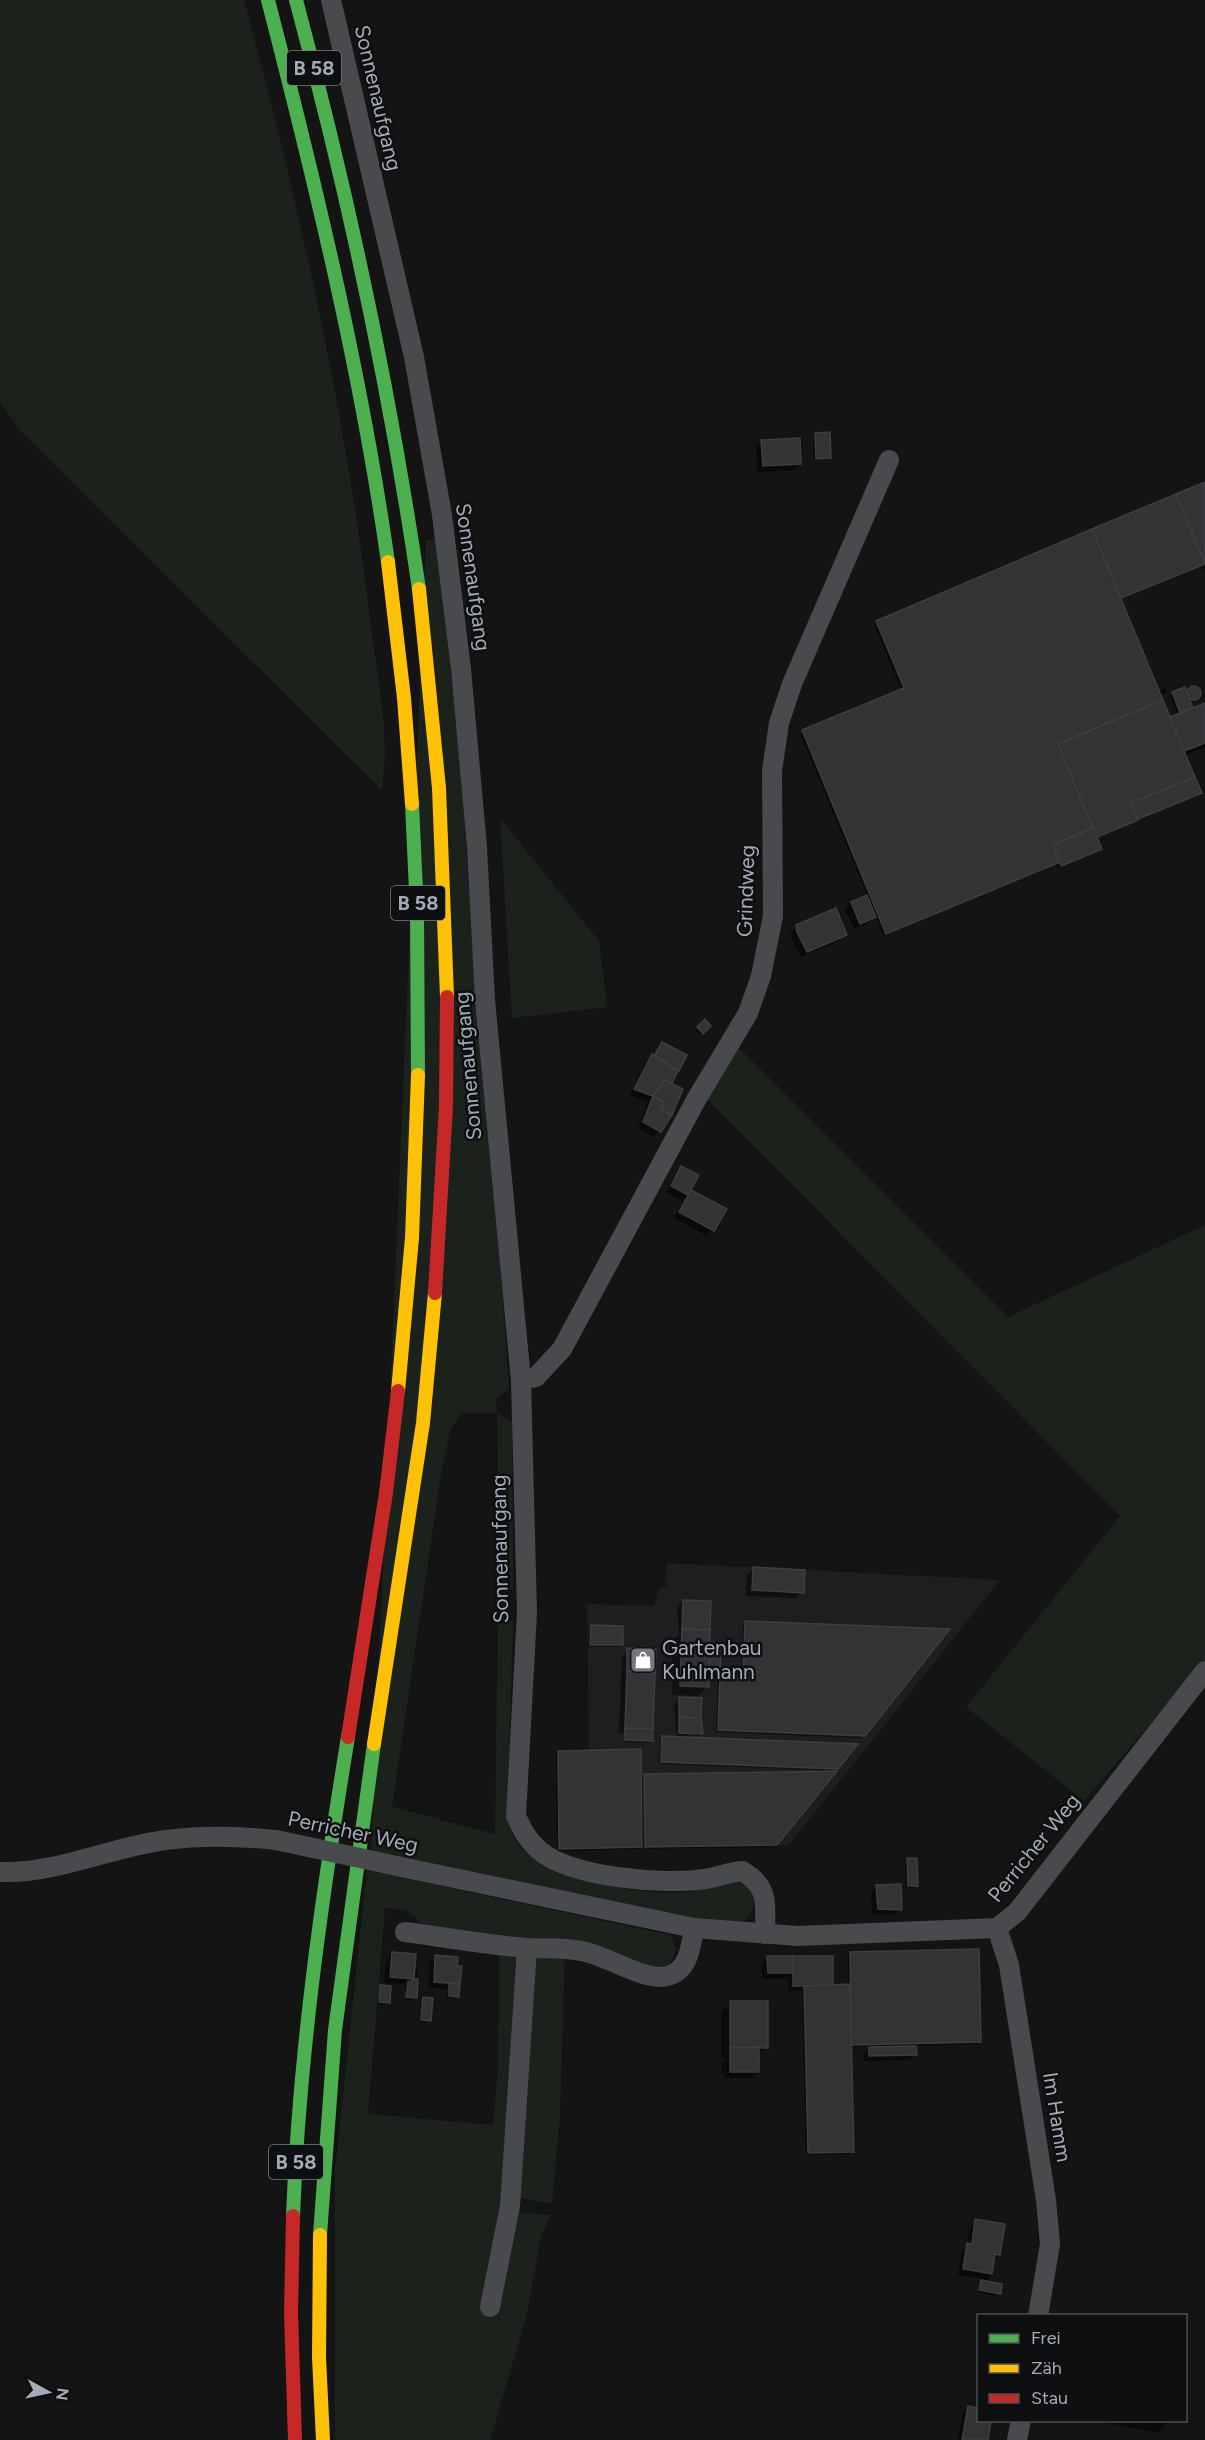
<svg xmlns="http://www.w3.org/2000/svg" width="1205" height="2440" font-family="Figtree,sans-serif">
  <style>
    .built { fill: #1e1e21 }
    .green { fill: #1a221b }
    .shadow { fill: #0007 }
    .building { fill: #333335; stroke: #3d3e41; stroke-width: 1.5 }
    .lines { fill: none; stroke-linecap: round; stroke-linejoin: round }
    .street { stroke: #484a4d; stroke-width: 20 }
    .fast { stroke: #4caf50; stroke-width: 14 }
    .slow { stroke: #ffc107; stroke-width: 14 }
    .jam { stroke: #c62828; stroke-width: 14 }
    .street-bridge { stroke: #484a4d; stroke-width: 20 }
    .labels { text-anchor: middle; stroke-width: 5; stroke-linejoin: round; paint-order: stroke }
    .shield { fill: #0e0f10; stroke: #777c85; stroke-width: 1.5 }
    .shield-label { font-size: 20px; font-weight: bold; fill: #a4aab7 }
    .street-label { font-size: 21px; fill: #a4aab7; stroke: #0e0f10 }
    .poi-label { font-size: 21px; fill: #a4aab7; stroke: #0e0f10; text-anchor: start }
  </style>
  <rect width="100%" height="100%" fill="#141414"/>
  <path class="built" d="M667 1563 1000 1580 789 1845 559 1849 558 1751 589 1750 587 1604 654 1606 660 1587H666Z"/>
  <g class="green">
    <path d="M0 0H244C300 209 346 412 371 628 377 674 392 746 381 790L19 429 0 403V331L3 332 0 330Z"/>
    <path d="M437 539 462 782 481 1069 494 1179 509 1388 496 1399 497 1413 512 1421 513 1588 499 1597 497 1413H462L451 1428 441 1474 392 1807 495 1834 498 1612 513 1622 507 1816C511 1829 514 1843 526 1852 563 1881 646 1898 693 1891 711 1889 727 1877 746 1883 760 1899 755 1913 739 1925L699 1921 371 1850 426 540Z"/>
    <path d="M500 818 599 941 607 1007 512 1018Z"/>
    <path d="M736 1045 1008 1317 1205 1225V1660L1084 1801 966 1707 1120 1516 705 1097Z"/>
    <path d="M367 1870 670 1935C678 1947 676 1959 665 1968L430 1931 407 1910 385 1908 368 2114 493 2125 498 2069 499 1953 519 1959 518 2213 551 2215 541 2236 526 2318 490 2440H335V2171Z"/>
    <path d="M533 1947H565L560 2116 552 2204 519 2198Z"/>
  </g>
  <g class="shadow">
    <path d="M815 435 830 458 827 460 814 461 813 437Z"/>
    <path d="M762 441 800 464 794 470 757 472 756 447Z"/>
    <path d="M1205 484V572L1202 565 1120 599 1158 692 1165 688 1167 692 1160 696 1169 719 1178 716 1170 696 1173 693 1196 687 1200 696 1189 702 1192 710 1205 704V747L1185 756 1200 793 1095 838 1100 849 1097 851 1058 867 1056 864 884 936 875 916 868 923 854 929 845 909 851 903 868 897 800 734 902 691 874 625Z"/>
    <path d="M797 926 845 935 839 941 801 957 791 938V932Z"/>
    <path d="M705 1021 709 1026 700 1035 695 1031Z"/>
    <path d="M662 1044 685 1056 670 1084 660 1131 654 1137 638 1128 648 1102 629 1095 646 1062Z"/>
    <path d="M682 1168 689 1190 725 1209 707 1236 674 1218 683 1202 666 1192Z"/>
    <path d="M753 1569 802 1592 796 1598 746 1596 747 1575Z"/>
    <path d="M683 1601 708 1643 719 1644V1676L741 1677 743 1625 746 1623 863 1735 861 1738 716 1732 718 1677H707V1687L698 1696 672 1695 673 1640 679 1634 677 1607Z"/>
    <path d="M592 1626 621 1645 619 1647H588L589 1629Z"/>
    <path d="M628 1650 652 1740 649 1743 622 1742 623 1733H619L622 1656Z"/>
    <path d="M680 1699 700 1718 702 1733 699 1736 687 1735V1738L837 1768 773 1847 643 1849V1844L638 1849 557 1851 556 1755 559 1752 640 1780 645 1775 816 1773V1770L659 1764 660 1740 663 1737 677 1738 674 1705Z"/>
    <path d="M907 1859 917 1885 914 1888H906L905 1862Z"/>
    <path d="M877 1886 900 1909 894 1915 872 1914 871 1892Z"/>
    <path d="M851 1953 979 2042 977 2044 915 2046V2054L909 2060 864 2061V2054L872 2046 850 2047 853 2151 850 2154 806 2155 802 1991H788V1979H762V1964L768 1958 832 1986H848V1956Z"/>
    <path d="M392 1954 412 1970 418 1966 415 1997 413 2000 405 1999V1984L412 1981V1976L404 1984 384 1983 386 1960Z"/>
    <path d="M436 1957 458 1996 455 1998H447V1989L428 1988 430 1963Z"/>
    <path d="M381 1987 389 2002 386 2005 377 2004Z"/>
    <path d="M424 1999 430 2020 427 2023 419 2022Z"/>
    <path d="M730 2003 766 2048 758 2056V2072L752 2078H725V2074H722L721 2064 725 2061V2057L721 2056V2012Z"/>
    <path d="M976 2221 999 2254 993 2261 989 2283 999 2294 997 2296 978 2293 980 2278 958 2275 962 2251 967 2246 970 2227Z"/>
    <path d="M968 2408 978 2409V2420L986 2440H958L962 2414Z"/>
    <path d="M1091 2420H1169L1159 2433Z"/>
  </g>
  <g class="building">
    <path d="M830 432 831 458 816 459 815 433Z"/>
    <path d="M800 438 801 464 763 466 761 440Z"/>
    <path d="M1205 482V564L1176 494Z"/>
    <path d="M1176 494 1205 564 1121 598 1092 529Z"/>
    <path d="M1092 529 1163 700 1058 744 1093 828 1053 845 1060 862 886 934 802 730 904 688 876 621Z"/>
    <circle cx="1194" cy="693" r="7"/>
    <path d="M1185 687 1193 708 1180 713 1172 692Z"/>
    <path d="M1163 700 1195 777 1131 803 1138 820 1097 837 1102 849 1061 866 1053 845 1093 828 1058 744Z"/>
    <path d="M1205 703V743L1184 751 1170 717Z"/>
    <path d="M1195 777 1202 793 1138 819 1131 803Z"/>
    <path d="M867 895 876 917 860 924 851 902Z"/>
    <path d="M836 908 847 935 807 952 797 932 796 925Z"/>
    <path d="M705 1019 711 1026 703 1034 697 1027Z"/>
    <path d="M662 1042 687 1055 679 1071 653 1058Z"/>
    <path d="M652 1054 678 1071 672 1083 665 1080 653 1096 634 1089Z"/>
    <path d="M665 1080 683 1089 672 1115 661 1109 664 1102 653 1096Z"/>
    <path d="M653 1096 664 1102 661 1109 672 1115 661 1132 643 1122Z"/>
    <path d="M681 1166 699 1175 688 1195 671 1186Z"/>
    <path d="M691 1190 727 1209 714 1231 679 1212Z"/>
    <path d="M753 1567 805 1570 804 1593 752 1590Z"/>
    <path d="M683 1600 711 1601 710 1630 682 1629Z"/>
    <path d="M745 1621 950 1629 865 1736 718 1730 720 1675 743 1676Z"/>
    <path d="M591 1625 623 1626V1645H590Z"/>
    <path d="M682 1629 710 1630 709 1687 680 1686Z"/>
    <path d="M710 1642 721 1643 720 1675H709Z"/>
    <path d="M627 1648 656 1649 655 1673 627 1671Z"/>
    <path d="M627 1671 655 1673 653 1729 625 1728Z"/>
    <path d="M679 1697 702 1698 701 1718 679 1717Z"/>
    <path d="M679 1717 701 1718 703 1734 679 1733Z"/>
    <path d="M625 1728 653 1729V1741L624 1740Z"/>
    <path d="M662 1736 858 1744 838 1769 661 1762Z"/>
    <path d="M641 1749 642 1847 559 1849 558 1751Z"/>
    <path d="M837 1771 777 1845 645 1847 644 1774Z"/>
    <path d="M907 1858H917L918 1886H908Z"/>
    <path d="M901 1884 902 1910 878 1909 876 1885Z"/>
    <path d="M979 1949 981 2042 851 2045 850 1952Z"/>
    <path d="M392 1952 416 1954 414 1979 390 1977Z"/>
    <path d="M435 1955 458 1957 457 1966H462L460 1984 434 1982Z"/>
    <path d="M767 1956H793V1973H768Z"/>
    <rect x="793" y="1956" width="40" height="30"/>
    <path d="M412 1979H418L417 1998 406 1997 408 1982H411Z"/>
    <path d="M449 1983 460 1984 459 1997 449 1996Z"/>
    <path d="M850 1984 854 2152 808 2153 804 1986Z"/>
    <path d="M380 1985 391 1986 390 2003 379 2002Z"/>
    <path d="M423 1997 433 1998 431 2021 421 2020Z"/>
    <rect x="730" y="2001" width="38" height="47"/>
    <path d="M916 2046 917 2055 869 2056V2047Z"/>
    <path d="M730 2048 759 2047V2072H730Z"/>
    <path d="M975 2219 1005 2224 1000 2255 995 2254 992 2274 963 2269 967 2243 972 2244Z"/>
    <path d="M981 2280 1002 2284 1001 2294 979 2290Z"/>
    <path d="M968 2406 978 2408V2420H991L988 2440H962Z"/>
  </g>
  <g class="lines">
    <g class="street">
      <path d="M331 0 414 357 442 515 461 669 477 847 485 1000 521 1380 527 1613 516 1816C522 1829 527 1840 539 1850 571 1878 665 1885 705 1879 718 1877 729 1872 742 1871 770 1887 765 1904 765 1934"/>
      <path d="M521 1380 536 1377 562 1349 696 1100 748 1013 761 976 773 916 772 771 779 723 792 684 889 460"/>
      <path d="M411 1869 694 1928"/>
      <path d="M0 1872C56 1874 111 1847 166 1840 202 1835 239 1836 276 1840"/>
      <path d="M997 1928 1009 1965 1046 2200 1050 2244 1038 2316"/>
      <path d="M405 1932C445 1937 486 1945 527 1948 547 1949 565 1947 586 1952 608 1957 647 1982 667 1976 689 1971 691 1946 694 1928L798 1936 997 1928 1017 1912 1205 1671"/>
      <path d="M490 2307 510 2206 527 1948"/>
      <path d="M1017 2440 1021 2420"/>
    </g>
    <g class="fast">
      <path d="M268 0C316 186 361 372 388 562"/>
      <path d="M296 0C348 194 390 390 419 589"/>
      <path d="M412 804 417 913 418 1075"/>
      <path d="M293 2216C299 2055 322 1896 348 1737"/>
      <path d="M320 2235 335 2030 374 1744"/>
    </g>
    <g class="slow">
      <path d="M388 562 404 698 412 804"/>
      <path d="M419 589 439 788 447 997"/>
      <path d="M398 1391 412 1238 418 1075"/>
      <path d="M374 1744 423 1423 435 1293"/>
      <path d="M320 2235 319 2357 323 2440"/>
    </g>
    <g class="jam">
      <path d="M435 1293 446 1106 447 997"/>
      <path d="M348 1737 386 1493 398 1391"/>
      <path d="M293 2216 291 2313 295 2440"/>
    </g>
    <path class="street-bridge" d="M276 1840 411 1869"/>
  </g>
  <defs>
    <symbol id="shop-square" viewBox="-11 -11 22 22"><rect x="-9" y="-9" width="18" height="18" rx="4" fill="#72767e" stroke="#0e0f10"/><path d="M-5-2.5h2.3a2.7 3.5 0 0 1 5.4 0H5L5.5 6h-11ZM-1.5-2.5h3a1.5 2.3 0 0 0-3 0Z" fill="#fff"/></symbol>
  </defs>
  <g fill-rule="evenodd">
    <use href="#shop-square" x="628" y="1645" width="30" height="30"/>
  </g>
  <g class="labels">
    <g class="shield">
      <rect x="287" y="51" width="54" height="34" rx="4.5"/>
      <rect x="391" y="886" width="54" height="34" rx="4.5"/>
      <rect x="269" y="2145" width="54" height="34" rx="4.5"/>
    </g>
    <g class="shield-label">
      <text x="314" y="75">B 58</text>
      <text x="418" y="910">B 58</text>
      <text x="296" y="2169">B 58</text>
    </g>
    <g class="street-label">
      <text transform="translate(378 98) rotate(77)" y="7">Sonnenaufgang</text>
      <text transform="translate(473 577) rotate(82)" y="7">Sonnenaufgang</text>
      <text transform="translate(746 891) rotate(-88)" y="7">Grindweg</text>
      <text transform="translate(468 1066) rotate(-95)" y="7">Sonnenaufgang</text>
      <text transform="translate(500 1549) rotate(-91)" y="7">Sonnenaufgang</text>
      <text transform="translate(353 1832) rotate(12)" y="7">Perricher Weg</text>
      <text transform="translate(1034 1848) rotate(-51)" y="7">Perricher Weg</text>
      <text transform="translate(1057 2117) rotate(81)" y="7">Im Hamm</text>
    </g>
    <g class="poi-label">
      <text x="662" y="1655">Gartenbau<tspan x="662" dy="24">Kuhlmann</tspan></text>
    </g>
  </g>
  <rect x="977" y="2314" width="210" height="108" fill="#0e0f10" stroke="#4a4d53" stroke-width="1.5"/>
  <rect x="989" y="2334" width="30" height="9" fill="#4caf50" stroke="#4a4d53" stroke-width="1.5"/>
  <text x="1031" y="2344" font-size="18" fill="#a4aab7">Frei</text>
  <rect x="989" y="2364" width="30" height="9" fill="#ffc107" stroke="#4a4d53" stroke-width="1.5"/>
  <text x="1031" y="2374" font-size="18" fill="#a4aab7">Zäh</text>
  <rect x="989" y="2394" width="30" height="9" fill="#c62828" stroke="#4a4d53" stroke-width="1.5"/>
  <text x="1031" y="2404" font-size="18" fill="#a4aab7">Stau</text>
  <g transform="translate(48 2392) rotate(98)" stroke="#0e0f10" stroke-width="4.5" paint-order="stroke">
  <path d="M0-4.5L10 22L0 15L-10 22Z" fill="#a4aab7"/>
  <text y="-9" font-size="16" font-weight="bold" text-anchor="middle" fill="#a4aab7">N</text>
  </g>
</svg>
